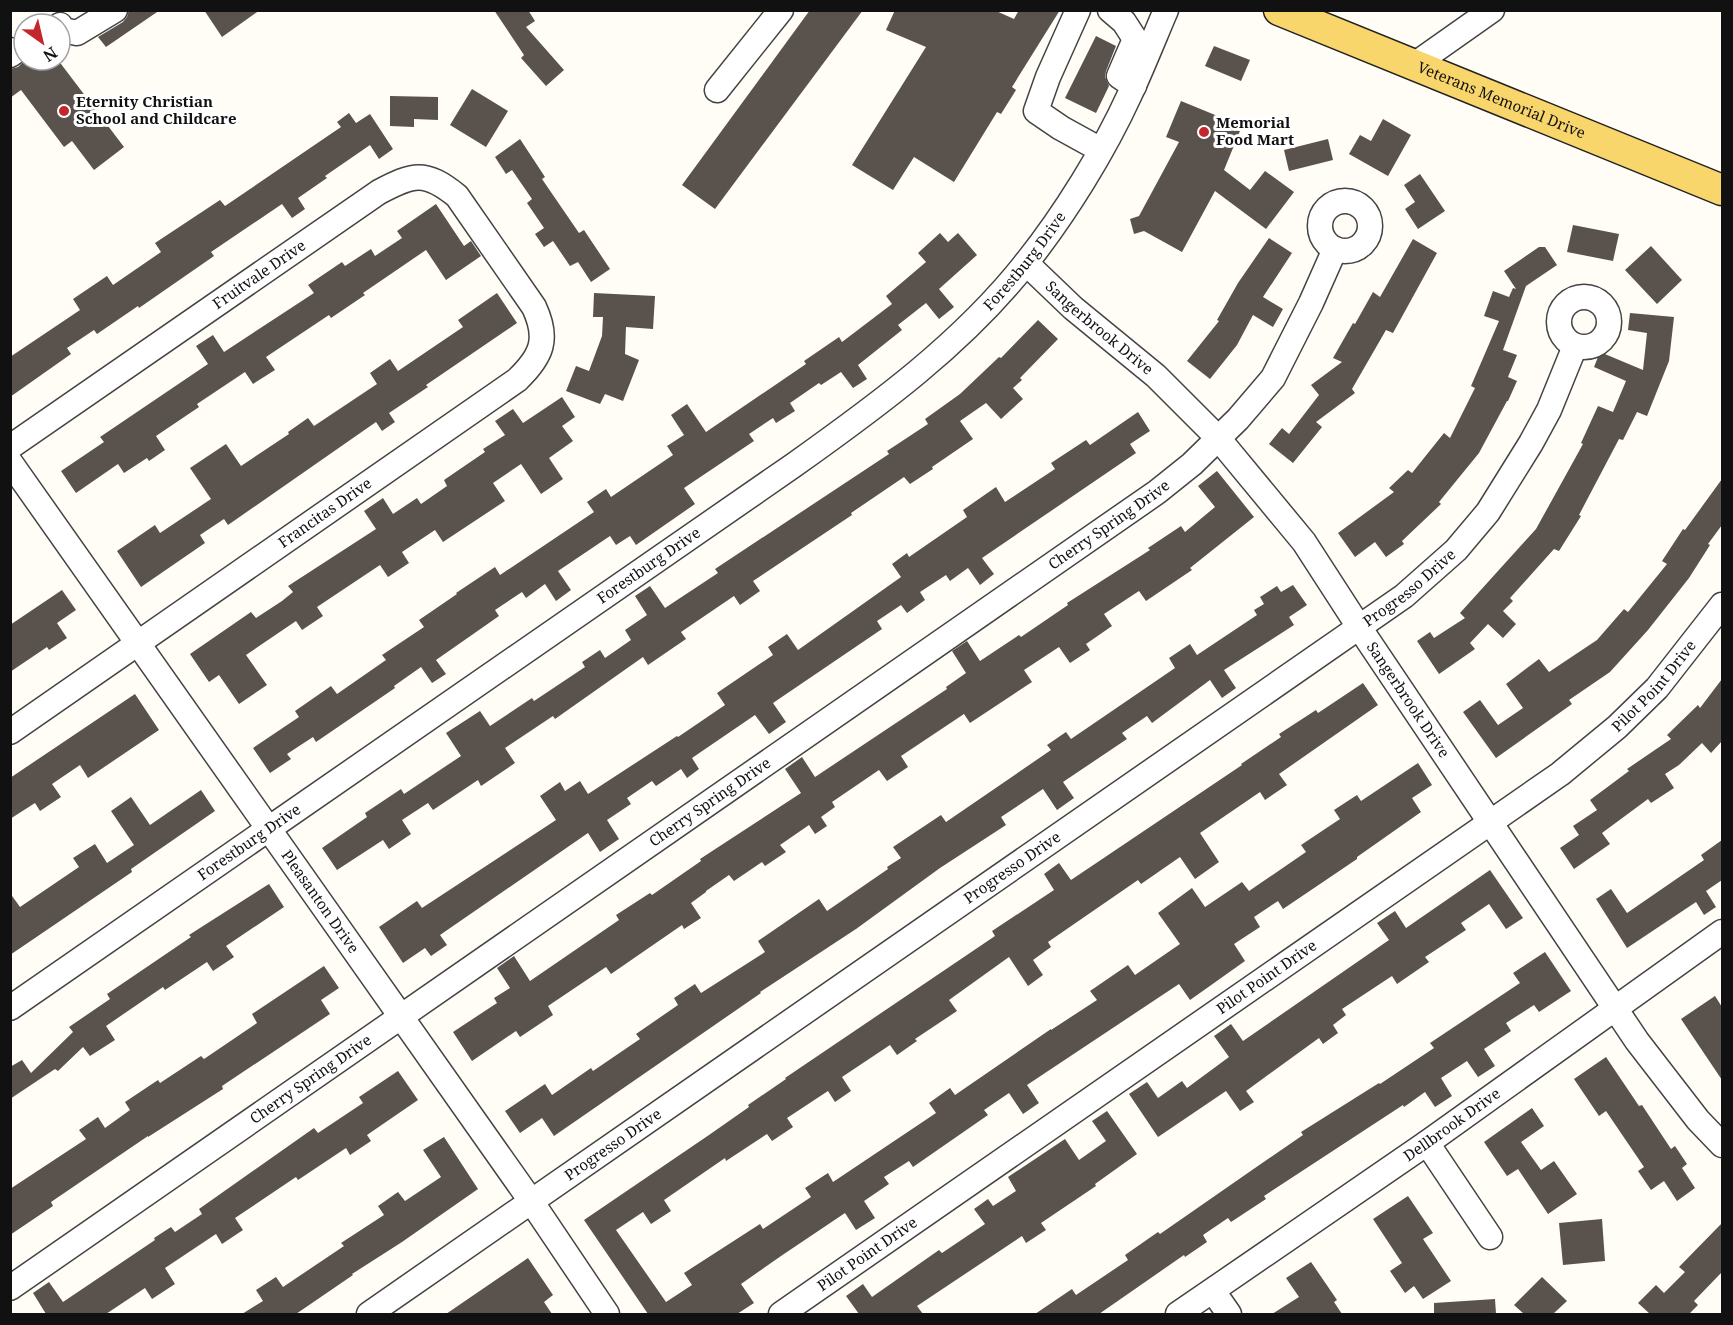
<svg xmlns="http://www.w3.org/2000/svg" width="1733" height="1325" font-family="'Noto Serif',serif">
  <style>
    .building { fill: #5a524d }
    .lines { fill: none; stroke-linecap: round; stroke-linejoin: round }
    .minor-casing { stroke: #444; stroke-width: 27 }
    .major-casing { stroke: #222; stroke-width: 33 }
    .minor { stroke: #fff; stroke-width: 24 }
    .major { stroke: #f9d66b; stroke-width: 30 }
    .poi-dot { fill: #c4262e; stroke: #fff; stroke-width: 2 }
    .labels { text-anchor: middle; stroke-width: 6; stroke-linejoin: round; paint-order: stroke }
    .street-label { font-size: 15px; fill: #111; stroke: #fff }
    .poi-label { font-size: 15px; font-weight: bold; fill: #111; stroke: #fff; text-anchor: start }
  </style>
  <rect width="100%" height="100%" fill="#fffdf5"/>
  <g class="building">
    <path d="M129 10H160L106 47 98 37 123 22 127 17Z"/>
    <path d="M204 10H260L222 37Z"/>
    <path d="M494 10H528L535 21 526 27 564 70 546 86 521 58 524 55Z"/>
    <path d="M810 10H863L715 209 682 185Z"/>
    <path d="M895 10H994L1014 19 1019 10H1060L1012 87 1016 90 1001 114 997 112 954 182 914 157 893 190 852 165 926 47 886 30Z"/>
    <path d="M1096 36 1116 46 1106 71 1105 77 1109 86 1096 113 1065 98Z"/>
    <path d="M1214 46 1250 60 1241 81 1205 66Z"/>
    <path d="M25 60H58L124 147 94 170 72 141 64 147 21 90 10 98V69L18 67Z"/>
    <path d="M472 89 508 111 486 147 450 125Z"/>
    <path d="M390 96 438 97V120L414 119V127L390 126Z"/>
    <path d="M1181 101 1242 126 1224 170 1250 190 1265 171 1294 192 1266 229 1215 191 1182 252 1144 231 1134 234 1130 219 1139 216 1179 142 1166 137Z"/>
    <path d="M349 113 356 123 370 114 393 149 379 159 370 145 325 176 327 178 298 198 305 209 292 218 282 204 211 252 214 256 139 308 138 306 97 334 94 330 67 348 71 354 10 397V357L80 310 73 299 107 276 113 285 161 252 155 243 220 200 225 206 341 127 337 122Z"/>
    <path d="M1383 119 1411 135 1388 176 1349 154 1360 135 1371 141Z"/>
    <path d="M520 139 545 177 542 179 579 233 584 230 610 269 591 282 578 262 570 266 553 241 544 247 535 234 544 228 527 203 532 199 512 170 506 174 495 157Z"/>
    <path d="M1328 139 1333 160 1289 171 1284 150Z"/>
    <path d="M1420 174 1445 211 1418 229 1405 209 1415 202 1404 185Z"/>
    <path d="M436 204 464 246 471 241 481 256 446 280 426 250 363 293 365 295 331 318 329 315 266 357 275 370 253 384 245 372 197 404 199 407 156 436 165 450 149 461 147 458 124 473 118 464 76 493 61 471 104 442 100 437 208 364 196 346 213 335 224 352 314 293 308 285 342 262 345 266 371 249 375 256 402 238 397 231Z"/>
    <path d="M1573 225 1619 234 1613 261 1567 252Z"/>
    <path d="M940 233 948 242 958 233 977 255 939 289 954 307 939 319 926 303 898 325 902 330 858 365 867 379 853 388 841 372 821 385 819 383 790 403 795 411 776 423 773 418 749 434 754 441 684 488 695 504 636 545 630 536 616 545 610 536 558 571 571 590 556 601 545 584 526 598 522 592 495 610 499 616 436 660 446 674 432 683 421 667 394 686 395 688 316 742 313 737 287 754 291 759 270 773 253 748 299 717 295 711 331 686 337 694 386 660 382 655 424 627 419 620 457 594 456 593 495 567 500 575 594 512 587 502 606 489 611 497 673 455 667 446 684 435 671 415 687 404 706 432 806 364 804 361 839 337 842 342 892 304 886 296 926 262 918 253Z"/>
    <path d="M1269 238 1292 253 1263 297 1283 309 1273 327 1253 315 1237 345 1210 379 1187 361 1219 321 1217 320 1238 283Z"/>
    <path d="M1413 239 1437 253 1393 333 1386 330 1352 389 1355 393 1316 422 1322 427 1293 463 1269 444 1282 428 1289 434 1319 395 1311 385 1342 362 1333 358 1353 323 1355 324 1373 292 1380 297Z"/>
    <path d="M1651 246 1682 280 1657 304 1625 270Z"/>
    <path d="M1539 247H1545L1557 265 1526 286 1503 350 1517 355 1508 377 1517 381 1508 401H1507L1479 453 1439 502 1441 504 1402 541 1404 544 1386 557 1375 542 1355 557 1338 533 1394 492 1389 488 1408 470 1412 473 1444 433 1450 438 1475 388 1471 386 1499 321 1484 316 1493 291 1509 297 1513 288 1516 289 1504 271Z"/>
    <path d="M497 293 517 323 426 385 428 387 389 413 395 422 382 431 376 422 228 525 224 519 200 535 205 543 141 587 117 551 155 525 160 533 211 499 190 468 226 444 241 466 289 434 288 432 308 418 314 426 377 384 370 373 390 359 398 371 463 327 458 320Z"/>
    <path d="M594 293 655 296 653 329 626 327 625 354 639 360 623 401 605 394 600 404 566 391 576 366 589 371 602 336 603 317H593Z"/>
    <path d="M1630 313 1674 317 1669 361 1647 416 1637 412 1623 440 1619 439 1579 515 1581 516 1559 551 1554 549 1510 598 1513 601 1503 611 1516 624 1503 638 1488 624 1470 643 1475 649 1439 674 1417 641 1430 632 1434 638 1465 618 1460 613 1536 529 1583 444 1581 443 1598 406 1613 412 1626 381 1594 367 1600 352 1643 370 1647 333 1628 330Z"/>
    <path d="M1038 320 1058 339 1020 378 1022 380 1013 388 1023 399 1001 419 986 403 960 421 973 439 932 467 933 469 910 484 904 477 851 513 852 515 753 581 760 591 740 605 734 596 681 632 686 639 648 665 643 657 555 719 553 716 505 748 515 763 481 786 478 780 433 810 428 803 402 820 411 834 389 849 383 840 337 870 322 848 367 817 365 813 401 789 404 794 461 756 446 733 480 711 490 726 532 698 534 701 585 667 582 662 600 650 605 658 631 640 625 630 647 615 635 596 650 586 665 608 718 573 715 569 889 454 887 451 928 424 925 419 960 394 999 357 1001 358Z"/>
    <path d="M562 397 575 417 562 426 573 441 549 458 563 479 541 494 521 464 493 483 505 501 443 542 435 530 402 552 409 563 388 577 380 565 317 607 323 616 302 630 296 621 246 655 267 685 239 704 219 675 209 682 190 654 251 612 256 618 282 601 293 592 288 586 376 529 364 511 383 498 393 514 417 498 421 504 447 486 444 480 485 452 483 449 505 435 495 421 513 409 523 423Z"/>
    <path d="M1138 412 1150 431 1130 444 1136 453 982 558 994 574 980 585 968 568 950 581 946 575 920 592 925 600 907 613 901 605 877 621 882 629 773 703 786 722 769 734 755 715 692 758 699 769 687 778 681 769 656 786 652 781 627 798 631 804 607 820 619 839 600 852 588 833 440 935 447 945 431 956 425 948 403 963 379 927 417 901 422 908 556 820 540 796 560 782 565 791 580 781 588 794 677 736 678 737 725 705 717 693 773 655 768 647 787 634 798 650 901 577 892 564 907 553 909 557 967 517 963 510 996 487 1005 502 1055 469 1051 463 1086 440 1090 445Z"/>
    <path d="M1217 471 1254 517 1190 568 1192 570 1146 601 1139 591 1104 614 1112 626 1086 644 1090 650 1070 663 1059 647 1024 670 1032 682 970 723 964 714 901 756 908 767 887 781 879 770 832 802 835 807 821 817 827 826 815 834 809 825 780 845 786 852 765 866 762 862 734 881 729 875 706 891V892L691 903 701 918 684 929 682 925 611 974 606 967 548 1006 553 1015 520 1037 516 1031 472 1061 453 1032 497 1003 494 998 510 988 497 968 514 956 530 981 619 920 616 915 650 893 652 895 701 861 700 859 801 793 785 769 802 757 815 777 947 689 946 687 966 673 952 651 967 641 980 661 1019 635 1021 637 1068 605 1067 603 1150 550 1148 548 1181 526 1185 532 1215 507 1198 486Z"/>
    <path d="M1722 479V525L1708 544 1710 545 1689 578 1648 630 1610 672 1569 700 1572 704 1496 758 1463 712 1480 700 1498 725 1523 708 1506 684 1539 659 1549 672 1597 640 1624 609 1628 612 1667 564 1662 561 1683 529 1685 530Z"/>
    <path d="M1293 585 1307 605 1289 617 1294 625 1224 670 1236 688 1222 698 1210 680 1152 723 1147 716 1122 733 1127 739 1063 782 1074 798 1057 810 1043 789 1001 817 1006 825 940 868 856 929 760 992 761 993 554 1136 542 1118 520 1133 505 1111 545 1084 552 1095 591 1068 593 1071 640 1039 636 1034 678 1005 674 998 695 984 701 993 765 952 758 941 819 899 827 911 888 869 887 867 901 858 893 847 941 815 946 822 1051 750 1047 745 1066 732 1071 739 1175 668 1169 658 1190 644 1197 655 1257 615 1254 610 1264 604 1260 597 1277 586 1281 592Z"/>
    <path d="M62 590 76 610 57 623 67 638 49 650 47 647 10 672V625Z"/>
    <path d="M1722 679V741L1711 753 1702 743 1679 765 1665 774 1674 788 1651 803 1648 799 1602 833 1610 844 1574 869 1560 848 1579 835 1573 826 1597 810 1590 800 1629 771 1627 769 1671 739 1667 735 1698 705 1700 708Z"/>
    <path d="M1363 683 1378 705 1279 774 1287 785 1265 800 1260 792 1200 833 1219 862 1195 879 1180 857 1141 884 1138 880 1048 942 1051 947 1033 960 1043 975 1028 986 1009 957 949 1000 957 1011 915 1039 917 1041 897 1055 890 1045 842 1077 851 1091 835 1102 828 1091 787 1118 793 1127 772 1141 767 1134 726 1161 725 1158 664 1200 671 1211 651 1224 643 1212 616 1230 666 1302 692 1285 684 1273 760 1224 763 1229 811 1197 805 1188 828 1173 833 1182 936 1113 929 1103 950 1088 955 1095 1051 1029V1030L1097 1000 1090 991 1128 965 1135 975 1180 944 1158 913 1192 888 1205 907 1242 882 1249 891 1306 852 1301 845 1340 819 1334 810 1357 795 1361 801 1418 763 1432 785 1412 798 1421 812 1357 857V859L1283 909 1278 901 1254 917 1260 927 1234 944 1245 961 1207 988 1190 1000 1179 984 1027 1085 1039 1103 1023 1114 1009 1093 984 1110 988 1115 913 1167 909 1161 884 1177 889 1184 864 1201 875 1218 856 1230 845 1213 781 1256 741 1284 754 1303 737 1314H648L584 1220 709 1135 749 1107 748 1105 786 1079 785 1078 995 936 992 931 1054 890 1044 874 1059 863 1071 880 1242 765 1241 764 1281 737 1279 734 1316 710 1318 713Z"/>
    <path d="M135 694 159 730 88 778 80 765 52 784 61 797 40 811 35 803 10 819V778Z"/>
    <path d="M201 790 215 811 131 869 132 872 10 955V893L20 907 79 867 73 858 95 844 107 863 134 845 111 811 131 797 150 825Z"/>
    <path d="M1722 840V880L1706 891 1716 907 1704 915 1696 902 1627 948 1596 899 1611 889 1627 913 1704 860 1701 855Z"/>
    <path d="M1490 870 1523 918 1506 929 1489 904 1461 923 1466 930 1425 957 1429 962 1397 984 1392 976 1342 1009 1346 1015 1333 1025 1338 1033 1323 1044 1319 1038 1246 1091 1254 1102 1240 1111 1226 1091 1158 1137 1129 1094 1147 1082 1158 1098 1182 1081 1187 1088 1229 1057 1214 1036 1231 1024 1243 1041 1389 940 1377 923 1395 911 1406 928Z"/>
    <path d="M269 884 284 907 226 946 234 957 213 971 207 962 165 990 163 987 106 1026 115 1040 90 1056 83 1047 58 1071 55 1069 10 1099V1067L22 1060 31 1073 73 1032 69 1027 110 999 107 994 191 937 189 935Z"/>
    <path d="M1545 952 1571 991 1539 1012 1534 1005 1506 1023 1511 1031 1484 1049 1495 1066 1478 1077 1467 1061 1441 1078 1452 1096 1435 1107 1425 1092 1404 1107 1403 1105 1264 1196 1266 1199 1231 1222 1228 1218 1203 1235 1207 1242 1185 1257 1184 1255 1099 1314H1035L1072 1289 1076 1295 1128 1260 1125 1255 1158 1232 1160 1234 1255 1168 1303 1135 1301 1132 1379 1083 1380 1084 1434 1048 1430 1043 1520 983 1513 973Z"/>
    <path d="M324 966 339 988 321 1000 330 1014 222 1086 223 1089 148 1137V1136L51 1202 53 1206 10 1235V1189L86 1139 79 1130 98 1117 105 1128 130 1110 125 1102 158 1080 160 1083 201 1056 204 1059 257 1023 252 1014Z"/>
    <path d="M1715 996 1722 1007V1080L1681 1019Z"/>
    <path d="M1606 1057 1639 1106 1642 1105 1671 1149 1675 1146 1687 1164 1682 1168 1695 1188 1677 1201 1664 1181 1651 1190 1638 1171 1644 1167 1606 1111 1599 1116 1574 1079Z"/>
    <path d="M398 1071 418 1100 367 1135 371 1141 350 1155 346 1148 298 1180 296 1177 235 1218 243 1230 222 1244 216 1234 165 1268 175 1284 152 1299 145 1288 106 1314H45H46L33 1293 49 1282 63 1302 155 1240 154 1238 171 1227 175 1232 202 1214 199 1209 314 1128 318 1133 363 1103 359 1097Z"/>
    <path d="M1532 1108 1544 1126 1521 1142 1541 1170 1554 1161 1577 1194 1548 1214 1518 1169 1507 1176 1484 1142Z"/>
    <path d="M1107 1111 1137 1154 1095 1184 1096 1186 1041 1223 1046 1230 1026 1243 1022 1236 917 1306 923 1314H859L846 1296 863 1284 872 1297 939 1250 942 1253 985 1224 974 1209 988 1199 993 1206 1016 1191 1008 1177 1065 1139 1079 1160 1106 1141 1092 1121Z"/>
    <path d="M444 1137 478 1189 402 1242 352 1274 353 1275 296 1314H242L263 1301 256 1290 276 1277 283 1287 344 1246 341 1243 384 1215 378 1206 398 1192 405 1201 441 1177 423 1150Z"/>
    <path d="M1408 1196 1433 1233 1423 1239 1451 1281 1423 1299 1414 1286 1405 1293 1390 1271 1402 1263 1373 1219Z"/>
    <path d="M1602 1219 1605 1261 1563 1265 1559 1223Z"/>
    <path d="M1722 1223V1272L1694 1301 1698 1305 1689 1314H1650L1638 1303 1656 1285 1664 1293 1685 1272 1679 1267Z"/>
    <path d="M528 1258 553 1295 544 1302 552 1314H446Z"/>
    <path d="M1311 1262 1337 1300 1334 1302 1342 1314H1272L1299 1297 1286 1278Z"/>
    <path d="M1542 1277 1567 1301 1553 1314H1524L1514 1305Z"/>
    <path d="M1495 1299 1496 1314H1434V1303Z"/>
  </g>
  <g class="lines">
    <defs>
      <g id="minor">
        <path d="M1078 10 1048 77 1036 111 1061 128 1101 150"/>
        <path d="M1110 10 1124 22 1135 39 1119 76 1134 86"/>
        <path d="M60 25 63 30 77 33 115 10"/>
        <path d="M10 50 13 53 10 55"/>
        <path d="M1414 65 1492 10"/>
        <path d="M717 90 781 10"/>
        <circle cx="1345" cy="226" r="25"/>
        <path id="s1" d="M1026 263 1073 308 1156 376 1218 438 1304 542 1359 627 1637 1041 1698 1120 1722 1145"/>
        <circle cx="1584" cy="322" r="25"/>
        <path id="s2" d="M10 447 379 192C413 174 425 170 457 196L534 307C549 339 542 356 517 380L10 732"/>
        <path id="s3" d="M10 462 531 1201 607 1314"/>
        <path id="s4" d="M10 1008 794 465C877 406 962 344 1026 263 1065 214 1104 151 1130 94 1143 66 1154 38 1166 10"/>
        <path d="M1427 1143 1490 1237"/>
        <path id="s5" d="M10 1288 1157 492 1192 464 1238 419 1273 378 1311 303 1335 249"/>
        <path d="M1213 1291 1229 1314"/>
        <path id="s6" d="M369 1314 1404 596 1456 550 1488 512 1531 443 1549 410 1575 346"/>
        <path id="s7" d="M781 1314 1560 774 1617 727 1657 688 1722 605"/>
        <path id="s8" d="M1178 1314 1427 1143 1722 932"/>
      </g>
      <g id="major">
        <path id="s9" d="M1279 10 1722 190"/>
      </g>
    </defs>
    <use href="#minor" class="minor-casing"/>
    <use href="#major" class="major-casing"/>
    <use href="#minor" class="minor"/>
    <use href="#major" class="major"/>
  </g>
  <g class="poi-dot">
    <circle cx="64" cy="111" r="6"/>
    <circle cx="1204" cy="132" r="6"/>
  </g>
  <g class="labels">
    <g class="street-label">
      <text dy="5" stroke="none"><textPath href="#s9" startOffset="240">Veterans Memorial Drive</textPath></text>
      <text dy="5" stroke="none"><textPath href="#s4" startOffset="1263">Forestburg Drive</textPath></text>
      <text dy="5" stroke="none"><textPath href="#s2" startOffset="303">Fruitvale Drive</textPath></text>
      <text dy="5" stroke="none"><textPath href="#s1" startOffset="98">Sangerbrook Drive</textPath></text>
      <text transform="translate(325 513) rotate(-35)" y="5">Francitas Drive</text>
      <text dy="5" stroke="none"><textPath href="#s5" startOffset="1338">Cherry Spring Drive</textPath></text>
      <text dy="5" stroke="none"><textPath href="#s4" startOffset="777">Forestburg Drive</textPath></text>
      <text dy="5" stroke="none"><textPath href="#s6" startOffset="1269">Progresso Drive</textPath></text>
      <text dy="5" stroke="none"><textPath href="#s7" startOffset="1077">Pilot Point Drive</textPath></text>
      <text dy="5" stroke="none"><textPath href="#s1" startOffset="584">Sangerbrook Drive</textPath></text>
      <text dy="5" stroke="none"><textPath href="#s5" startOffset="852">Cherry Spring Drive</textPath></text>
      <text dy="5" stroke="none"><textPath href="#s4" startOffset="291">Forestburg Drive</textPath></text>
      <text dy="5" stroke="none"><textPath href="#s6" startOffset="783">Progresso Drive</textPath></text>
      <text dy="5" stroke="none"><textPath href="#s3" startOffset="538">Pleasanton Drive</textPath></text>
      <text dy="5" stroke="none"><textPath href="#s7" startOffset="591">Pilot Point Drive</textPath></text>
      <text dy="5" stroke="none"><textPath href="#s5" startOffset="366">Cherry Spring Drive</textPath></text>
      <text dy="5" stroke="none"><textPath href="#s8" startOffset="333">Dellbrook Drive</textPath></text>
      <text dy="5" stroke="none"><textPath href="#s6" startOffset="297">Progresso Drive</textPath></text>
      <text dy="5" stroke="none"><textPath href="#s7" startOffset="105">Pilot Point Drive</textPath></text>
    </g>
    <g class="poi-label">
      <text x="76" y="107">Eternity Christian<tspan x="76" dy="17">School and Childcare</tspan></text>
      <text x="1216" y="128">Memorial<tspan x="1216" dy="17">Food Mart</tspan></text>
    </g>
  </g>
  <rect width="1733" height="1325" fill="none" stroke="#111111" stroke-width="24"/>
  <g transform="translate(42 42) rotate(146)"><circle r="28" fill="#ffffff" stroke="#a0a0a0" stroke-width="1.5"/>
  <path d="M0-4.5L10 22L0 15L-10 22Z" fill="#c4262e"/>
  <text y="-9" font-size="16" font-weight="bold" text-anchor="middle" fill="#111111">N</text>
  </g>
</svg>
